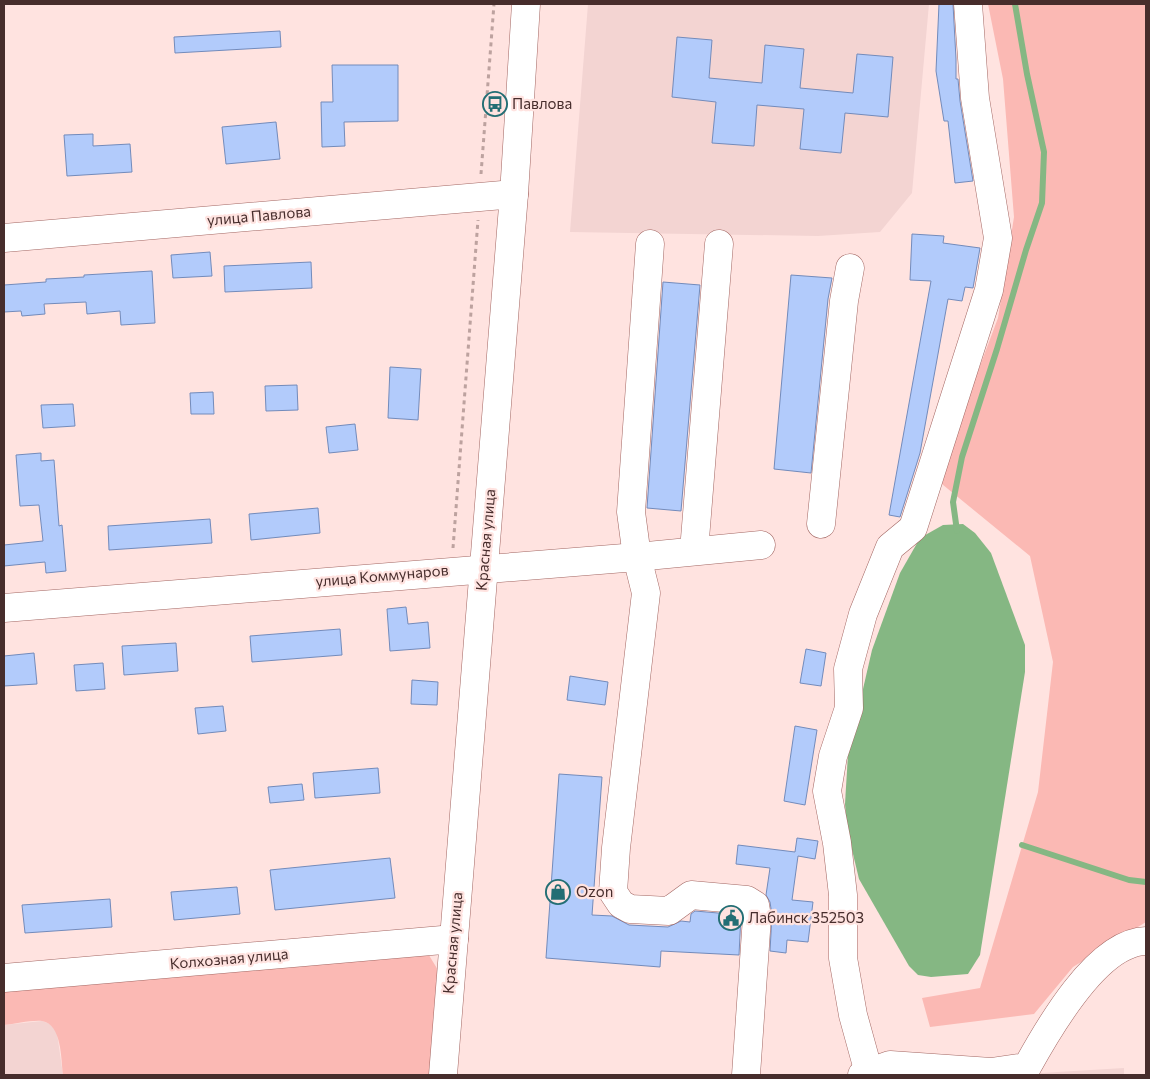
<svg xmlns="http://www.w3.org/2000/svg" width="1150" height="1079" font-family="Commissioner,sans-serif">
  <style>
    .built { fill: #f3d4d2 }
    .green { fill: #fbb9b4 }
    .water { fill: #85b783 }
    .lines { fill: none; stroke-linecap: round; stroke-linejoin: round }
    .stream { stroke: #85b783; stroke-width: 6 }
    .building { fill: #b2cbfb; stroke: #738bbb }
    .minor-casing { stroke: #a36763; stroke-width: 29 }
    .path { stroke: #bda29f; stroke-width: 3; stroke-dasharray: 4 4; stroke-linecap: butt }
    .minor { stroke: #fff; stroke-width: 28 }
    .labels { text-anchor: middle; stroke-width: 4.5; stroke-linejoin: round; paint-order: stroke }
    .poi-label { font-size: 15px; fill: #472d2c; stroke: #ffe3e0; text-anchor: start }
    .street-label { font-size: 15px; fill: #472d2c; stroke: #ffe3e0 }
  </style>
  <rect width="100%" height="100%" fill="#ffe3e0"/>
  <g class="built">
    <path d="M588 4H929L912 193 880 232 818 236 570 232Z"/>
    <path d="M42 1021 51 1024 57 1033 63 1075H4V1025Z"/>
    <path d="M1124 1068V1075H1006Z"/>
  </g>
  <g class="green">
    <path d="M988 4H1146V922L1073 967 1034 1014 930 1027 922 998 980 988 1038 792 1053 662 1030 556 937 480 998 318 1014 217 1003 79Z"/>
    <path d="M427 952 438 970 434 1075H63C61 1059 62 1024 42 1021 31 1020 15 1024 4 1025V982Z"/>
  </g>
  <path class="water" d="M963 524 975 533 991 553 1025 645V672L980 955 968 974 931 977 918 975 909 966 859 879 847 829 845 804 848 754 872 650 900 573 920 538 943 525Z"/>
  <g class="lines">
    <g class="stream">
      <path d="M957 531 953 502 962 457 997 349 1026 250 1042 203 1044 152 1027 74 1015 4"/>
      <path d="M1022 845 1129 880 1146 882"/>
    </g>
  </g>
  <g class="building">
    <path d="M939 4H953L956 59V79H958L960 101 973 181 955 183 948 121H944L936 71Z"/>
    <path d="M280 31 281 47 175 53 174 37Z"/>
    <path d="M677 37 712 40 709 78 762 83 765 45 804 49 800 88 853 93 857 54 893 57 888 117 845 113 841 153 800 149 804 109 757 105 754 146 712 143 716 102 672 97Z"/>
    <path d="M332 65H398V121L344 122 345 146 322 147 321 102H333Z"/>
    <path d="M276 122 280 159 226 164 222 127Z"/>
    <path d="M93 134V146L130 144 132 172 67 176 64 135Z"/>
    <path d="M912 234 944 236 943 243 980 248 973 288 965 287 962 301 948 299 920 453 900 517 889 515 931 281 910 280Z"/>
    <path d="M210 252 212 276 173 278 171 255Z"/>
    <path d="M311 262 312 288 225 292 224 266Z"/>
    <path d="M152 271 155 323 121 325 120 311 87 314 86 302 44 304 45 314 22 316 21 311 4 312V285L46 282V279L84 277V275Z"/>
    <path d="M791 275 832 278 828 299 811 473 774 469Z"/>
    <path d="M663 282 700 285 681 511 647 508Z"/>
    <path d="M390 367 421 369 418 420 388 418Z"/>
    <path d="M297 385 298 410 266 411 265 386Z"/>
    <path d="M213 392 214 414H191L190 393Z"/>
    <path d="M73 404 75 426 43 428 41 405Z"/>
    <path d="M355 424 358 450 329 453 326 427Z"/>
    <path d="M41 453V461L54 460 59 526 62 525 66 571 46 573 45 562 4 566V545L43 541 39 505 20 506 16 455Z"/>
    <path d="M318 508 320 533 251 540 249 514Z"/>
    <path d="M210 519 212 543 109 550 108 526Z"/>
    <path d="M406 607 408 624 428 622 430 648 390 651 387 609Z"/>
    <path d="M340 629 342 655 252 662 250 636Z"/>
    <path d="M176 643 178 671 124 675 122 646Z"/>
    <path d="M806 649 826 653 821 686 800 683Z"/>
    <path d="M34 653 37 684 4 686V656Z"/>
    <path d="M103 663 105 689 76 691 74 665Z"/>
    <path d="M570 676 608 682 605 705 567 700Z"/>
    <path d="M412 680 438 682 437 705 411 704Z"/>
    <path d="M223 706 226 731 198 734 195 708Z"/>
    <path d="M795 726 817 730 805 805 784 801Z"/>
    <path d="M378 768 380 793 315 798 313 773Z"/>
    <path d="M559 774 602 777 592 915 612 916 629 925 668 927 681 921 690 922 691 914 695 911 741 915 739 955 661 951 660 967 546 958Z"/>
    <path d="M302 784 304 800 270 803 268 787Z"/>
    <path d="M797 838 818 841 815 859 798 856 792 900 813 902 808 942 787 940 786 953 770 951 772 915 770 902 766 895 770 868 736 864 738 845 795 852Z"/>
    <path d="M390 858 395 898 275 910 270 870Z"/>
    <path d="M237 887 240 914 174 920 171 892Z"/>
    <path d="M110 899 112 927 25 933 22 905Z"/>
  </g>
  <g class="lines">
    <defs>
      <g id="minor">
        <path d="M4 238 514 194"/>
        <path d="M650 244 631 512 637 557 646 593 616 848 613 892 621 904 630 909 669 911 691 895 747 900 755 905 757 917 746 1075"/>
        <path d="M821 524 844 301 850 268"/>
        <path d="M694 551 719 244"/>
        <path d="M4 608 637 557 761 545"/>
        <path d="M4 978 454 939"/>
        <path d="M869 1073 853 1015 843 958V895L837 843 827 791 833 756 849 708 848 669 863 614 890 547 913 528 989 290 998 238 975 98 968 4"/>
        <path d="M443 1075 514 194 526 4"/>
        <path d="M862 1075 890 1065 991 1072 1027 1067C1048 1029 1097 942 1146 941"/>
      </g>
    </defs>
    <use href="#minor" class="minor-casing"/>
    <g class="path">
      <path d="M481 174 494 4"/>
      <path d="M453 548 478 220"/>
    </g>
    <use href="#minor" class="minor"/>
  </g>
  <defs>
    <symbol id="bus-ring" viewBox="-11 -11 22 22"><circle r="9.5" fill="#ffe3e0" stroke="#236e74" stroke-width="1.5"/><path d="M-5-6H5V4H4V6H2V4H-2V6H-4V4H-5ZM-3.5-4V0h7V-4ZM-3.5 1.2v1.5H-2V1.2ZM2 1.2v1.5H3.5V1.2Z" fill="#236e74"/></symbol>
    <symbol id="shop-ring" viewBox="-11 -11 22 22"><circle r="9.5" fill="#ffe3e0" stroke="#236e74" stroke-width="1.5"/><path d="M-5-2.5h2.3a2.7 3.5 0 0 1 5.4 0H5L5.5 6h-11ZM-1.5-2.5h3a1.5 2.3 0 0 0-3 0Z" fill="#236e74"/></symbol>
    <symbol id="civic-ring" viewBox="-11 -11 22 22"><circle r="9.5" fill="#ffe3e0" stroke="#236e74" stroke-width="1.5"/><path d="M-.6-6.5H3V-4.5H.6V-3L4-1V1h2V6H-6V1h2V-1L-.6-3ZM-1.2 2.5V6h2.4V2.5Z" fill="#236e74"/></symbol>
  </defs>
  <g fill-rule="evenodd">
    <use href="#bus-ring" x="481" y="90" width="28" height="28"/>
    <use href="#shop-ring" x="544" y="878" width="28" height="28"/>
    <use href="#civic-ring" x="717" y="904" width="28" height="28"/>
  </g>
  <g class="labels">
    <g class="poi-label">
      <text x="512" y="109">Павлова</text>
      <text x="576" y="897">Ozon</text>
      <text x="748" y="923">Лабинск 352503</text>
    </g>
    <g class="street-label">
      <text transform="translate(259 216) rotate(-5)" y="5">улица Павлова</text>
      <text transform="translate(486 540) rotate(-85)" y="5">Красная улица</text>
      <text transform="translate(382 576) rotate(-5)" y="5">улица Коммунаров</text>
      <text transform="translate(453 943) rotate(-85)" y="5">Красная улица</text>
      <text transform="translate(229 959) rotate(-5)" y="5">Колхозная улица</text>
    </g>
  </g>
  <rect width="1150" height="1079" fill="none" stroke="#472d2c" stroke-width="10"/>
</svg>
